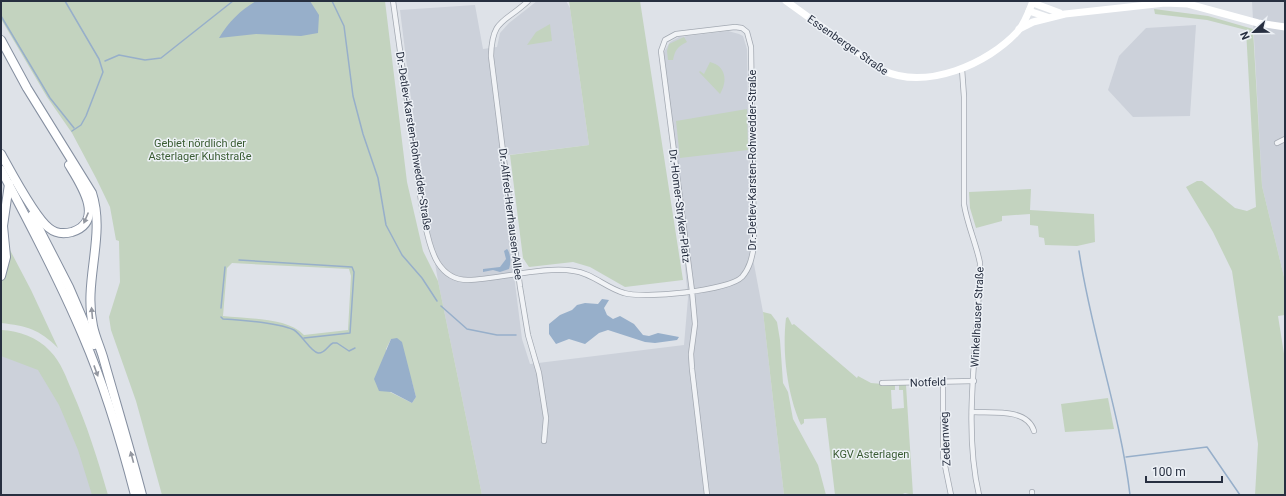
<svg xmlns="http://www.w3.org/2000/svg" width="1286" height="496" font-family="Roboto,sans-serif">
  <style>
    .built { fill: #ccd1da }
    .green { fill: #c3d3bf; fill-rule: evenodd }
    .water { fill: #97afca }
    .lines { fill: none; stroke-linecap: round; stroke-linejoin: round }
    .stream { stroke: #97afca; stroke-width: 1.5 }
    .street-casing { stroke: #a3a9b2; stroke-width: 6 }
    .highway-casing { stroke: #858fa0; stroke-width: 10 }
    .street { stroke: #f1f3f6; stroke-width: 4.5 }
    .secondary { stroke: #fff; stroke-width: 7 }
    .highway { stroke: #fff; stroke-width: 8 }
    .oneway { fill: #9397a0 }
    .labels { text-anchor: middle; stroke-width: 3; stroke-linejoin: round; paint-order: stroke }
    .street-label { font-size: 11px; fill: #272f40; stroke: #edf1f6 }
    .park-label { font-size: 11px; fill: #3a5c33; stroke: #edf1f6 }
  </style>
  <rect width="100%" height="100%" fill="#dee2e8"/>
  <g class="built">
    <path d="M537 1H566L570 8 589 145 499 156 522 339 530 364 684 345 688 298 664 52 670 42 679 37 728 31 739 34 743 36 747 49 750 243 763 312 784 495H482L438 281 421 180 400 10 475 5 483 49 497 47 500 33 509 23Z"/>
    <path d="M1252 1H1285V281L1262 186Z"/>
    <path d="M1196 25 1190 116 1133 117 1108 90 1119 56 1146 28Z"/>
    <path d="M1 339 40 357 101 495H1Z"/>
  </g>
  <g class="green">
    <path d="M1 1H385L407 182 423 251 438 281 482 495H162L136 401 111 330 109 317 120 282 119 241 116 240 110 207 96 178 72 133 47 97 1 19ZM232 263 349 269 351 276 348 330 304 335C287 317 247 319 223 316L227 268ZM391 339 412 382 416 397 412 403 390 392 386 349Z"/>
    <path d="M569 1H640L683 280 625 287 590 267 573 262 529 267 523 258 510 155 589 145Z"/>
    <path d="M1154 9 1208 16 1253 29 1262 186 1285 281V315L1278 316 1285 360V495H1255L1258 444 1232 271 1213 232 1186 187 1197 181H1202L1235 208 1247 211 1256 207 1246 30 1207 20 1155 14Z"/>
    <path d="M550 24 552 41 527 45 536 32Z"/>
    <path d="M684 37 687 42C677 47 675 50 673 60H668L667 51 669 44Z"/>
    <path d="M710 62C726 66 728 81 720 94L699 72 700 71 704 74Z"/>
    <path d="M747 109 748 150 680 158 676 121Z"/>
    <path d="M1031 189 1030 210 1094 214 1095 242 1077 246 1045 245 1044 238 1039 237 1038 226 1030 225V214L1002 216V221L976 228 970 208 969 192Z"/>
    <path d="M10 250 31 290 58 348C39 329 27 326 1 323V281L5 273Z"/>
    <path d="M763 312 771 314 777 322 780 340 783 383 788 392 793 419 818 465 826 495H784Z"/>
    <path d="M788 317 792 325 794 324 857 378 858 376 871 383 895 385V390H891L892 409 904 408 903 390H899V385H906L913 495 905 493 900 495H835L826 418 804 419V423L801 425C787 394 782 351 786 318Z"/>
    <path d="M1 330C20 331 37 337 50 351 61 362 66 377 72 391 87 425 98 460 108 495H92L78 450 59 405 38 370 1 356Z"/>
    <path d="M1108 398 1114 429 1065 432 1061 404Z"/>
  </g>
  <g class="water">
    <path d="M256 1H310L319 15 318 33 301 36 256 34 219 38C229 21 240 11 256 1Z"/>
    <path d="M507 249C511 253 511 264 509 269L500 272 493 270 483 272V269L500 267 506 259 504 251Z"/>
    <path d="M602 299 609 300 604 308 607 315 613 319 620 316 634 324 643 335 649 336 658 333 679 337 677 340 655 343 645 342 608 330 599 333 585 344 569 339 556 344 549 334V324L560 315 572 310 577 305 585 303 598 304Z"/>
    <path d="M397 338 402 342 416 397 412 403 391 392 379 391 374 379 391 339Z"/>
  </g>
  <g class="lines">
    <g class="stream">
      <path d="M65 1 99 59 103 72 86 116 81 125 72 131"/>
      <path d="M332 1 344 26 353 96 363 134 378 178 386 225 402 255 422 278 437 301"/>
      <path d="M1 16 50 98 74 128"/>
      <path d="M105 61 119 55 145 60 161 58 233 1"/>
      <path d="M1079 251C1091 333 1120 412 1130 495"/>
      <path d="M239 260 352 267 354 272 350 333 304 338"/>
      <path d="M441 306 467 329 497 335H516"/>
      <path d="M221 308 225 267"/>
      <path d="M221 317 223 319C240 320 279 323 294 330 302 335 311 352 318 353 325 354 328 345 333 343H337L349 351 355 348"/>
      <path d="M1126 457 1207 447 1240 495"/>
    </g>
    <defs>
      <g id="street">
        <path d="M393 1C400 53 408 105 415 157 419 184 424 241 438 263 445 274 455 280 468 280 500 279 544 266 574 271 592 273 606 288 624 293 643 299 728 291 742 277 750 268 752 257 754 246L751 47 747 32 742 28 735 27 676 34 665 40 661 51 692 291 695 324 691 354 692 369 707 495"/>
        <path d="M528 1C505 23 492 18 491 56L520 287 528 335 539 373 546 418 544 441"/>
        <path d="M962 69 964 97V204C967 224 976 243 980 263 979 338 962 422 979 495"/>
        <path d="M1277 143 1285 139"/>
        <path d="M943 382V456L951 495"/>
        <path d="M882 383 974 381"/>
        <path d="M972 412C992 413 1027 408 1034 431"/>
        <path d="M1032 492V495"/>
      </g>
      <g id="highway">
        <path d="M1 40 27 88 92 193C106 236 83 281 93 326 95 336 100 347 103 357 116 403 130 449 142 495"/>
        <path d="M1 154C10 170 35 218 49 228 55 233 64 234 72 232 106 221 80 183 69 165"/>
        <path d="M1 170C30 224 59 279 83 336 105 387 121 441 135 495"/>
        <path d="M32 215 69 287 94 345"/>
        <path d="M1 276 6 257 3 226 9 184"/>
      </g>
    </defs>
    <use href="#street" class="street-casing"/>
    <use href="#highway" class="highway-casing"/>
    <use href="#street" class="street"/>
    <g class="secondary">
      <path d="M786 1 882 70C926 91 988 64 1018 31 1025 23 1029 11 1033 1"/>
      <path d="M1033 3 1060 13"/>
      <path d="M1029 11 1047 17"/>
      <path d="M1019 29 1033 22 1065 14 1165 3 1188 4 1258 23 1285 27"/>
    </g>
    <use href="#highway" class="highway"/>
  </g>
  <defs><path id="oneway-solid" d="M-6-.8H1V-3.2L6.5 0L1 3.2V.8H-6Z"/></defs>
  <g class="oneway">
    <use href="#oneway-solid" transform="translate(86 218) rotate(113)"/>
    <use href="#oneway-solid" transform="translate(92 313) rotate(-95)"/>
    <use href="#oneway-solid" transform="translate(96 371) rotate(70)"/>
    <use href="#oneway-solid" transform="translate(132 457) rotate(-105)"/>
  </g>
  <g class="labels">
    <g class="street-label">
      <text transform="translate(848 45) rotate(35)" y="4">Essenberger Straße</text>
      <text transform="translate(414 141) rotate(81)" y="4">Dr.-Detlev-Karsten-Rohwedder-Straße</text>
      <text transform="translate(752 160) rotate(-90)" y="4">Dr.-Detlev-Karsten-Rohwedder-Straße</text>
      <text transform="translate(680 206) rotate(83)" y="4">Dr.-Homer-Stryker-Platz</text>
      <text transform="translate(511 214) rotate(83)" y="4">Dr.-Alfred-Herrhausen-Allee</text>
      <text transform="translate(977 317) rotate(-87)" y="4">Winkelhauser Straße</text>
      <text transform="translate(928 382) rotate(-2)" y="4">Notfeld</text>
      <text transform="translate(945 439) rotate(-93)" y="4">Zedernweg</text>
    </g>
    <g class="park-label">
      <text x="200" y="147">Gebiet nördlich der<tspan x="200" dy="13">Asterlager Kuhstraße</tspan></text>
      <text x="871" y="458">KGV Asterlagen</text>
    </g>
  </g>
  <rect width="1286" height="496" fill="none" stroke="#272f40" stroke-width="4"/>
  <g transform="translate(1254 32) rotate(248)" stroke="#edf1f6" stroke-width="3" paint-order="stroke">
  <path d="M0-3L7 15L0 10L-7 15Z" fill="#272f40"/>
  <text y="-6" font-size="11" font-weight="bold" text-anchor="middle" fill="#272f40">N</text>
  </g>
  <path d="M1146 476v6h76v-6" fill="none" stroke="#272f40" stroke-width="2"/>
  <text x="1152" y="476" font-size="12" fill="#272f40" stroke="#edf1f6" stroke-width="3" paint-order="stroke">100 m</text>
</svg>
